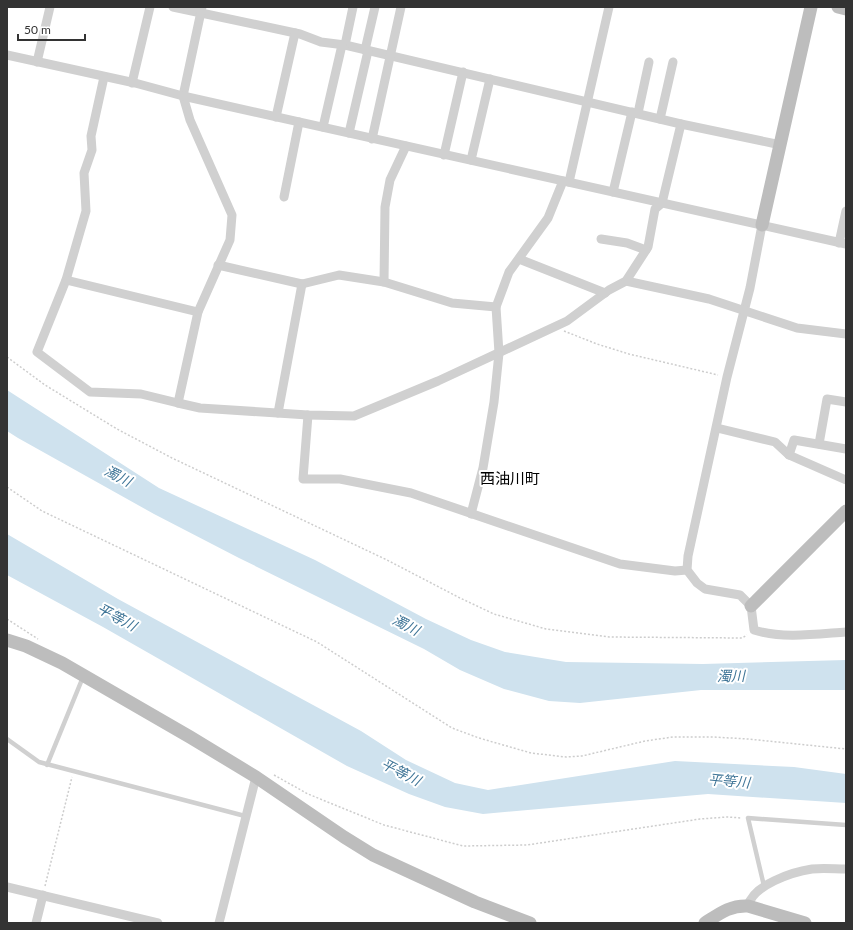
<svg xmlns="http://www.w3.org/2000/svg" width="853" height="930" font-family="Lato,'Noto Sans JP',sans-serif">
  <style>
    .water { fill: #cfe2ee }
    .lines { fill: none; stroke-linecap: round; stroke-linejoin: round }
    .path { stroke: #cdcdcd; stroke-width: 1.5; stroke-dasharray: 2 2; stroke-linecap: butt }
    .lane { stroke: #d0d0d0; stroke-width: 4.5 }
    .street { stroke: #d0d0d0; stroke-width: 9 }
    .secondary { stroke: #bdbdbd; stroke-width: 13 }
    .labels { text-anchor: middle; stroke-width: 4; stroke-linejoin: round; paint-order: stroke }
    .water-label { font-size: 14px; font-style: italic; fill: #3f7597; stroke: #fff }
    .quarter-label { font-size: 15px; fill: #000; stroke: #fff }
  </style>
  <rect width="100%" height="100%" fill="#fff"/>
  <g class="water">
    <path d="M7 390 159 488 315 560 426 619 471 640 505 652 566 662 703 664 846 660V690H701L580 703 549 701 504 689 460 670 424 649 239 558 154 514 18 438 7 431Z"/>
    <path d="M7 534 118 599 361 731 406 760 455 783 488 790 675 761 794 767 846 774V803L708 794 483 814 445 807 409 794 347 766 103 627 7 575Z"/>
  </g>
  <g class="lines">
    <g class="path">
      <path d="M564 331 597 344 629 354 718 375"/>
      <path d="M7 357 45 385 117 429 172 458 387 560 460 598 494 614 546 629 609 637 742 638 747 635"/>
      <path d="M7 487 42 511 317 642 452 728 479 738 531 753 566 757 582 756 645 741 673 737H713L748 739 846 749"/>
      <path d="M7 619 38 639"/>
      <path d="M274 775 308 794 384 825 463 846 527 845 700 819 727 817 742 818"/>
      <path d="M45 886 72 777"/>
    </g>
    <g class="lane">
      <path d="M7 739 39 762 245 816"/>
      <path d="M47 765 83 677"/>
      <path d="M764 886 748 818 846 825"/>
    </g>
    <g class="street">
      <path d="M173 7 300 34 321 42 345 45 681 124 781 145"/>
      <path d="M202 7 183 96 190 120 232 215 230 240 198 312 178 403 200 408 308 415 354 416 438 381 567 321 609 290 626 281 648 247 655 209 662 203 681 124"/>
      <path d="M345 45 353 7"/>
      <path d="M365 50 375 7"/>
      <path d="M7 55 135 83 183 96 846 244"/>
      <path d="M37 62 50 7"/>
      <path d="M104 77 91 136 92 150 84 173 86 211 66 280 37 352 90 392 141 394 178 403"/>
      <path d="M132 83 150 7"/>
      <path d="M638 113 649 62"/>
      <path d="M276 117 295 33"/>
      <path d="M660 119 673 62"/>
      <path d="M323 127 342 45"/>
      <path d="M349 133 368 51"/>
      <path d="M372 139 401 7"/>
      <path d="M444 155 463 72"/>
      <path d="M471 160 490 79"/>
      <path d="M569 182 609 7"/>
      <path d="M613 192 632 112"/>
      <path d="M284 197 299 122"/>
      <path d="M762 225 750 288 727 377 688 556 687 570 697 583 705 589 740 595 751 606 754 630C782 639 817 634 846 632"/>
      <path d="M601 239 627 243 646 250"/>
      <path d="M839 243 846 211"/>
      <path d="M519 259 605 293"/>
      <path d="M218 265 302 284 339 275 384 282 452 303 496 307 499 353 494 402 483 468 471 514"/>
      <path d="M66 280 198 312"/>
      <path d="M626 281 709 299 797 328 846 334"/>
      <path d="M384 282 385 207 390 180 406 146"/>
      <path d="M496 307 509 272 548 218 563 181"/>
      <path d="M278 413 302 284"/>
      <path d="M308 415 303 479H340L411 493 620 564 675 571 687 570"/>
      <path d="M717 428 775 442 789 455 846 480"/>
      <path d="M819 444 827 399 846 402"/>
      <path d="M789 455 794 440 846 449"/>
      <path d="M7 887 158 923"/>
      <path d="M748 906C753 885 792 872 812 869 823 868 835 869 846 869"/>
      <path d="M36 923 43 895"/>
      <path d="M219 923 256 777"/>
    </g>
    <g class="secondary">
      <path d="M838 7 846 9"/>
      <path d="M762 225 811 7"/>
      <path d="M751 606 846 511"/>
      <path d="M7 640 26 646 62 663 190 737 256 777 344 837 373 855 475 902 530 923"/>
      <path d="M705 923C719 914 730 905 748 906L805 923"/>
    </g>
  </g>
  <g class="labels">
    <g class="water-label">
      <text transform="translate(118 476) rotate(27)" y="5">濁川</text>
      <text transform="translate(117 617) rotate(28)" y="5">平等川</text>
      <text transform="translate(406 625) rotate(27)" y="5">濁川</text>
      <text transform="translate(731 676) rotate(-1)" y="5">濁川</text>
      <text transform="translate(401 772) rotate(27)" y="5">平等川</text>
      <text transform="translate(729 781) rotate(5)" y="5">平等川</text>
    </g>
    <g class="quarter-label">
      <text x="510" y="484">西油川町</text>
    </g>
  </g>
  <rect width="853" height="930" fill="none" stroke="#333333" stroke-width="16"/>
  <path d="M18 34v6h67v-6" fill="none" stroke="#333333" stroke-width="2"/>
  <text x="24" y="34" font-size="12" fill="#333333" stroke="#ffffff" stroke-width="3" paint-order="stroke">50 m</text>
</svg>
